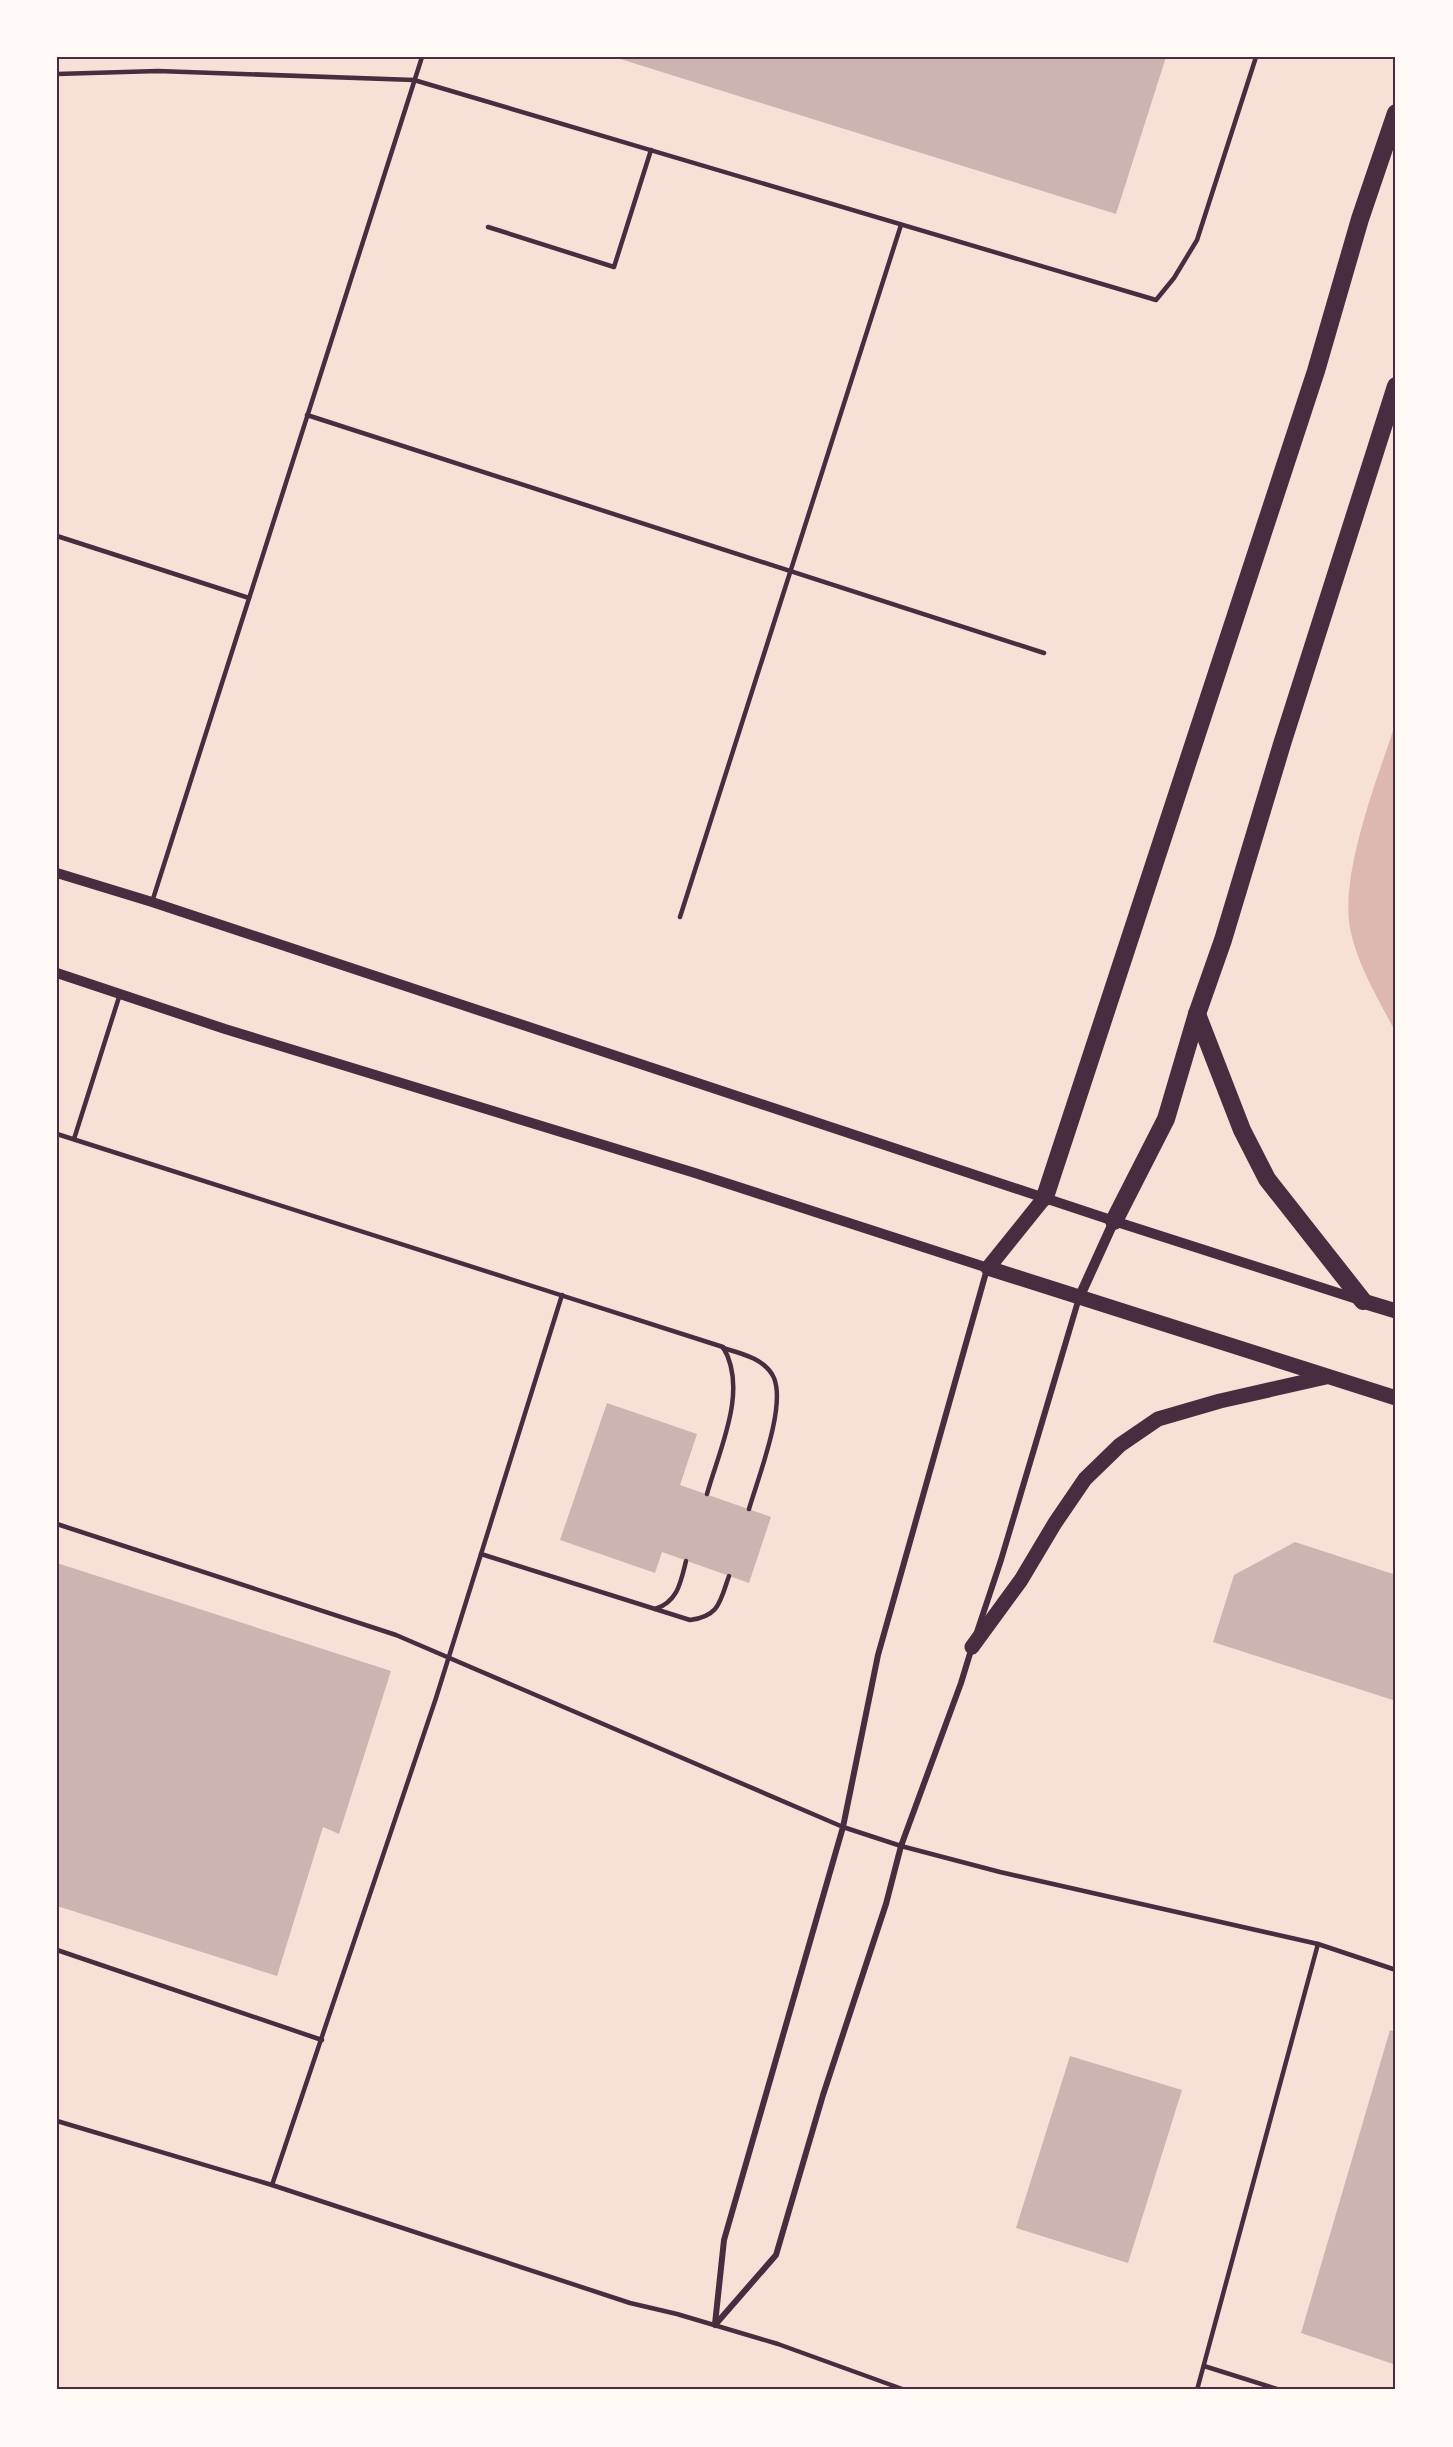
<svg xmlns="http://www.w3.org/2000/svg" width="1453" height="2447" font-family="'Roboto Condensed',sans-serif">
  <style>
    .water { fill: #dcb8b0 }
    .building { fill: #ccb4b1 }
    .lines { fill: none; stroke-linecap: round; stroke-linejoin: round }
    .service { stroke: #4a2c40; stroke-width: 4.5 }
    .minor { stroke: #4a2c40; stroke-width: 6 }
    .tertiary { stroke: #4a2c40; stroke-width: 10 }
    .primary { stroke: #4a2c40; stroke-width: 15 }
    .motorway { stroke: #4a2c40; stroke-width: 18 }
    .neatline { fill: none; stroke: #4a2c40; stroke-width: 2 }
  </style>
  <rect width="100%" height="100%" fill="#f7e1d7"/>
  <path class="water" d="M1396 722V1033C1379 1000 1357 965 1350 928 1340 872 1378 777 1396 722Z"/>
  <g class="building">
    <path d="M614 57H1166L1116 214Z"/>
    <path d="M607 1403 697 1434 680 1485 771 1517 749 1583 662 1552 655 1573 560 1540Z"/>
    <path d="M1295 1542 1396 1575V1701L1213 1642 1234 1575Z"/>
    <path d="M57 1563 391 1671 339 1834 323 1827 277 1976 57 1906Z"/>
    <path d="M1390 2030 1396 2032V2365L1301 2333Z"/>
    <path d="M1070 2056 1182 2090 1128 2263 1016 2228Z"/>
  </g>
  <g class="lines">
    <g class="service">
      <path d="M57 74 158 71 414 80 1156 300 1174 278 1197 240 1256 57"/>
      <path d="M488 227 614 267 651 150"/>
      <path d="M307 415 1044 653"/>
      <path d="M57 536 249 598"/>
      <path d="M152 902 422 57"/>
      <path d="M680 917 901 225"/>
      <path d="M57 1134 723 1347C749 1390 719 1450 707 1494"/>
      <path d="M74 1139 120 994"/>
      <path d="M723 1348C740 1353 766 1359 774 1378 786 1407 758 1478 749 1509"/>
      <path d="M57 1524 396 1635 843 1827 901 1846 1000 1872 1318 1944 1396 1970"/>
      <path d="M481 1554 690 1620C720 1616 720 1601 729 1576"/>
      <path d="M655 1609C678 1602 681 1581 686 1561"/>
      <path d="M57 1950 322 2040"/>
      <path d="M57 2121 272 2185 630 2303 677 2314 778 2344 905 2390"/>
      <path d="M272 2185 436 1698 562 1295"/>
      <path d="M1204 2366 1280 2390"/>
      <path d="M1197 2390 1318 1944"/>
    </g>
    <g class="minor">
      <path d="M977 1632 1001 1560 1079 1298"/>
      <path d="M715 2324 724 2240 843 1827 878 1655 987 1269"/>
      <path d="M715 2325 776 2255 823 2095 886 1904 901 1846 961 1683 972 1647"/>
    </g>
    <g class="tertiary">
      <path d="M57 873 152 902 1114 1221 1360 1300"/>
      <path d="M57 973 225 1029 695 1173 988 1268"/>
      <path d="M1079 1298 1114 1221"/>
    </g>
    <g class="primary">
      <path d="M1045 1197 988 1268 1396 1398"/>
      <path d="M1363 1301 1396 1311"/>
      <path d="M972 1647 1021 1580 1055 1523 1085 1479 1120 1445 1158 1419 1220 1401 1326 1377"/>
    </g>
    <g class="motorway">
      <path d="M1197 1014 1242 1130 1267 1179 1363 1301"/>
      <path d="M1045 1197 1316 371 1360 219 1396 113"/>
      <path d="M1114 1221 1166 1119 1197 1014 1223 940 1282 744 1396 386"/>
    </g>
  </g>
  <rect width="1453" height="2447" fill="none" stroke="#fffaf5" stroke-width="117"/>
  <rect x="58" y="58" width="1336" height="2330" class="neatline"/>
</svg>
